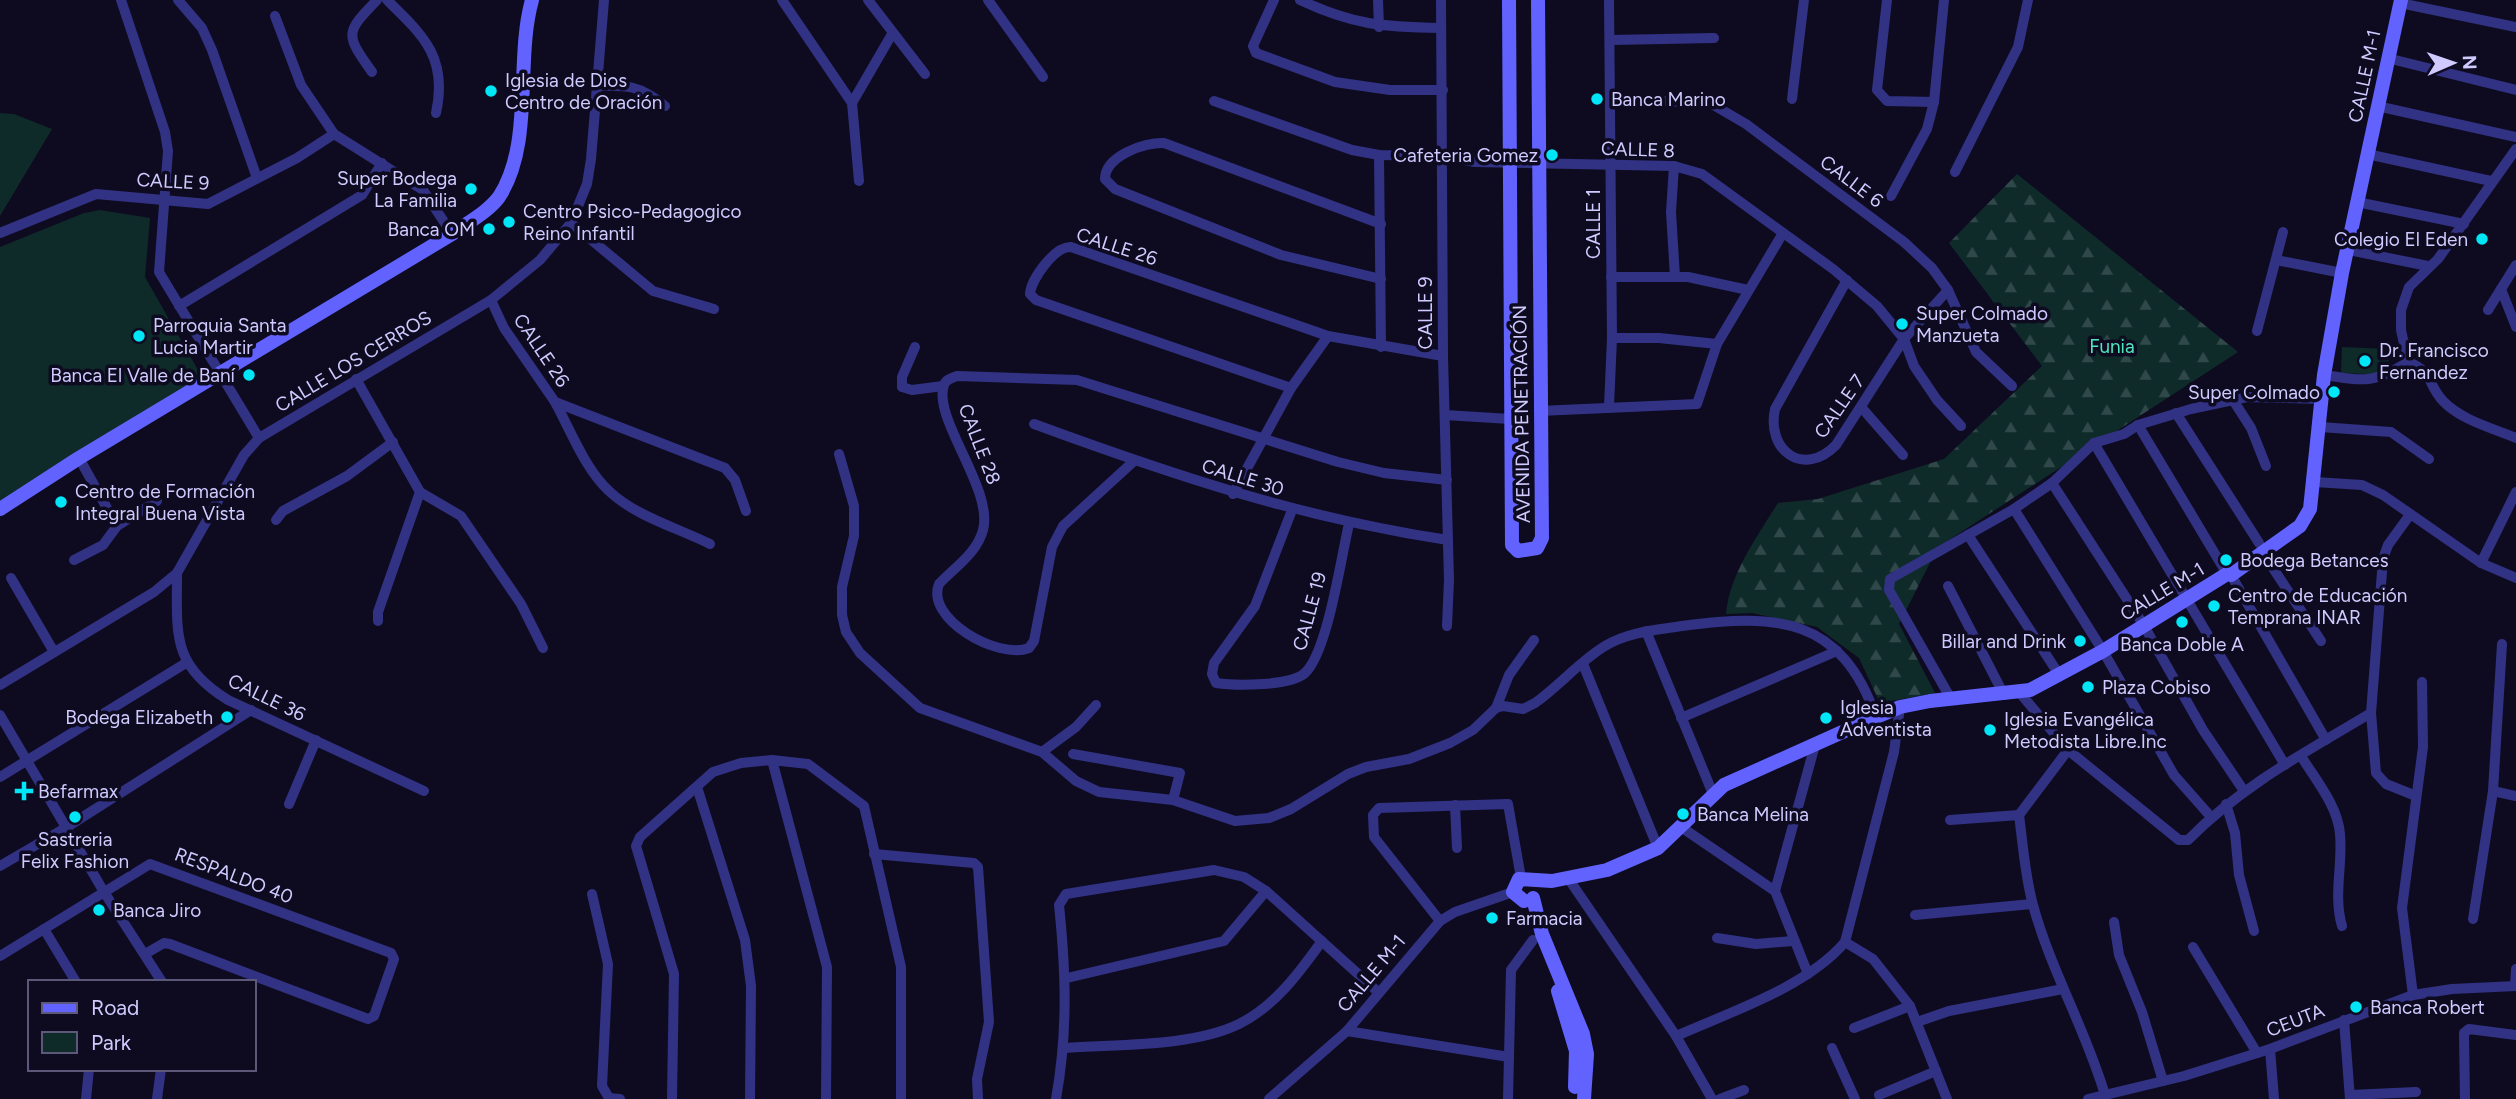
<svg xmlns="http://www.w3.org/2000/svg" width="2516" height="1099" font-family="Figtree,sans-serif">
  <style>
    .forest { fill: url(#forest-firs) }
    .green { fill: #0e2b29 }
    .lines { fill: none; stroke-linecap: round; stroke-linejoin: round }
    .street { stroke: #323284; stroke-width: 10 }
    .secondary { stroke: #6263ff; stroke-width: 14 }
    .poi-dot { fill: #00e6f6; stroke: #0e0b21; stroke-width: 2.5 }
    .labels { text-anchor: middle; stroke-width: 7; stroke-linejoin: round; paint-order: stroke }
    .street-label { font-size: 19px; fill: #cfcbff; stroke: #0e0b21 }
    .poi-label { font-size: 19px; fill: #cfcbff; stroke: #0e0b21; text-anchor: start }
    .park-label { font-size: 19px; fill: #4ee8bc; stroke: #0e0b21 }
  </style>
  <defs>
    <pattern id="forest-firs" width="22" height="20" patternUnits="userSpaceOnUse" patternTransform="scale(1.75)"><rect width="22" height="20" fill="#0e2b29"/><path d="M5 1l3.5 6h-7zM16 11l3.5 6h-7z" fill="#304849"/></pattern>
  </defs>
  <rect width="100%" height="100%" fill="#0e0b21"/>
  <path class="forest" d="M2017 174 2238 352 1938 547 1899 624 1935 693 1880 703 1859 658 1817 627 1752 613 1726 614C1730 573 1757 537 1778 503L1818 499 1944 459 2042 366 1949 243Z"/>
  <g class="green">
    <path d="M0 113 14 114 52 129 0 216Z"/>
    <path d="M100 210 150 218 145 277 203 379 0 502V247L84 213Z"/>
    <path d="M2342 347 2389 349 2388 375 2341 373Z"/>
  </g>
  <g class="lines">
    <g class="street">
      <path d="M121 0 165 132 168 151 159 272 259 438"/>
      <path d="M178 0 202 28 212 50 257 178"/>
      <path d="M387 0C424 36 448 58 436 113"/>
      <path d="M782 0 852 103 859 181"/>
      <path d="M868 0 925 74"/>
      <path d="M988 0 1043 77"/>
      <path d="M1274 0 1253 46 1256 53 1335 82 1390 90H1443"/>
      <path d="M1300 0C1353 25 1383 27 1441 28"/>
      <path d="M1378 0 1379 27"/>
      <path d="M1441 0 1443 356 1449 580 1447 626"/>
      <path d="M1887 0 1877 90 1887 101 1934 102"/>
      <path d="M2400 3 2516 27"/>
      <path d="M275 16 301 85 334 134 423 190 452 234"/>
      <path d="M1611 40 1714 38"/>
      <path d="M2387 58 2516 90"/>
      <path d="M372 72C345 34 345 33 377 0"/>
      <path d="M596 86C627 85 640 85 665 106"/>
      <path d="M1610 99 1710 103 1746 124 1904 242 1932 268 1948 290 1976 352 2012 386"/>
      <path d="M1792 99 1804 0"/>
      <path d="M1214 101 1352 150 1379 155 1442 156 1475 162 1674 166 1702 174 1833 269 1877 306 1904 339 1914 366 1937 400 1961 426"/>
      <path d="M852 103 892 34"/>
      <path d="M2377 106 2516 137"/>
      <path d="M2367 154 2491 181"/>
      <path d="M1379 155 1381 347"/>
      <path d="M1674 166 1671 212 1675 277"/>
      <path d="M1955 172 2018 47 2028 0"/>
      <path d="M1891 196 1927 129 1934 102 1944 0"/>
      <path d="M2357 202 2464 224"/>
      <path d="M571 223 653 291 714 309"/>
      <path d="M1381 224 1164 143C1145 142 1105 156 1105 179L1115 189 1281 255 1381 279"/>
      <path d="M0 233 96 194 208 204 297 158 334 134"/>
      <path d="M2349 250 2428 266"/>
      <path d="M2276 260 2342 273"/>
      <path d="M1611 277H1688L1748 290"/>
      <path d="M1847 280 1775 409C1766 451 1804 478 1836 445L1904 339 1948 290"/>
      <path d="M2501 289 2516 327"/>
      <path d="M491 300 504 328 555 402 725 468 735 480 746 511"/>
      <path d="M179 306 362 195 382 163"/>
      <path d="M2488 310 2516 265"/>
      <path d="M2257 331 2283 232"/>
      <path d="M1612 338H1659L1717 344"/>
      <path d="M915 347 902 377V387L912 390 943 386"/>
      <path d="M2408 362 2401 330V310L2409 287 2438 259 2516 149"/>
      <path d="M2408 362C2434 372 2427 384 2443 401 2461 420 2492 428 2516 438"/>
      <path d="M2324 375C2364 381 2373 384 2408 362"/>
      <path d="M356 379 420 492 461 516 521 604 543 648"/>
      <path d="M1291 388 1036 300 1030 294C1031 279 1055 246 1071 247L1328 336 1443 356"/>
      <path d="M2233 400 2251 428 2266 466"/>
      <path d="M555 402C571 431 585 469 609 491 635 516 678 528 710 544"/>
      <path d="M1609 406 1612 338 1609 0"/>
      <path d="M1861 407 1903 455"/>
      <path d="M1539 411 1697 404 1717 344 1783 233"/>
      <path d="M2176 413 2259 543"/>
      <path d="M1445 415 1510 419"/>
      <path d="M1034 424C1173 475 1301 518 1448 540"/>
      <path d="M2138 425 2227 574"/>
      <path d="M2320 427 2391 432 2429 459"/>
      <path d="M2094 443 2285 765"/>
      <path d="M839 454 854 506V536L842 587V615L846 632 860 653 920 708 1042 752 1076 781 1099 792 1173 800 1235 821 1269 818 1291 809 1348 774 1366 767 1409 759 1450 743 1473 730 1496 708 1503 706 1523 709 1535 703C1559 686 1580 661 1605 646 1628 632 1656 630 1682 626 1777 613 1841 617 1876 717"/>
      <path d="M79 458 117 526"/>
      <path d="M1134 461 1063 526 1052 547 1034 641 1029 648C998 660 925 619 939 584 955 567 977 553 983 530 994 489 932 418 944 385 946 379 952 378 957 376L1077 380 1338 462 1384 473 1447 480"/>
      <path d="M2315 482 2362 485 2383 495 2481 563 2516 578"/>
      <path d="M2052 483 2143 624 2203 730 2244 791"/>
      <path d="M1233 494 1291 388 1328 336"/>
      <path d="M2014 509 2103 651 2174 775 2211 817"/>
      <path d="M1292 510 1255 606 1214 663 1212 674 1216 683C1236 686 1291 686 1305 673 1328 651 1341 557 1349 524"/>
      <path d="M276 520 283 511 347 476 393 442"/>
      <path d="M1968 535 2060 676"/>
      <path d="M2263 553 2321 641"/>
      <path d="M74 560 103 545 117 526 157 501"/>
      <path d="M2481 563 2516 492"/>
      <path d="M177 573C177 634 171 665 228 700L424 791"/>
      <path d="M2231 575 2326 740"/>
      <path d="M11 578 54 652"/>
      <path d="M1948 586 2004 695"/>
      <path d="M378 621V612L420 492"/>
      <path d="M1646 631 1713 794"/>
      <path d="M1583 664 1658 848"/>
      <path d="M0 685 154 592 177 573 244 455 259 438 491 300 540 260 571 223 587 184 591 159 604 0"/>
      <path d="M2020 693 2068 750 2179 840H2188C2240 787 2307 751 2371 713L2383 559 2388 545 2409 516"/>
      <path d="M1951 699 1889 590 1890 579 2014 509 2052 483 2094 443 2124 434 2138 425 2191 409 2247 397 2321 399"/>
      <path d="M1496 708 1509 675 1534 640"/>
      <path d="M2371 713 2376 773 2386 784 2416 796"/>
      <path d="M0 715 104 892 162 982"/>
      <path d="M1681 718 1837 651"/>
      <path d="M2068 750 2019 815C2023 845 2025 876 2033 905 2051 971 2086 1030 2105 1095"/>
      <path d="M1042 752 1076 727 1096 705"/>
      <path d="M1073 754 1180 773 1173 800"/>
      <path d="M2301 756C2315 779 2338 806 2340 834 2343 865 2333 895 2342 926"/>
      <path d="M772 760 827 967 826 1099"/>
      <path d="M0 777 186 663"/>
      <path d="M697 787 745 940 751 986 750 1099"/>
      <path d="M2493 791 2516 796"/>
      <path d="M289 804 316 740"/>
      <path d="M2226 804 2235 833 2239 875 2254 931"/>
      <path d="M1455 805 1457 848"/>
      <path d="M1950 820 2019 815"/>
      <path d="M1681 827 1775 891"/>
      <path d="M874 854 974 863 978 867 989 1022 977 1079 978 1099"/>
      <path d="M0 866 67 827 251 710"/>
      <path d="M1568 878 1676 1036 1712 1099"/>
      <path d="M592 894 608 964 602 1086 609 1098 620 1099"/>
      <path d="M1915 915 2032 904"/>
      <path d="M2473 919 2493 791 2502 644"/>
      <path d="M1440 921 1374 837 1373 815 1379 808 1508 804 1521 878"/>
      <path d="M2114 922 2119 955 2142 1012 2163 1081"/>
      <path d="M44 929 76 982"/>
      <path d="M1717 938 1756 944 1793 941"/>
      <path d="M1845 942 1873 959 1910 1006 1947 1099"/>
      <path d="M2193 947 2257 1053"/>
      <path d="M0 956 150 864 391 953 394 959 374 1016 368 1019 170 944 164 943 145 954"/>
      <path d="M1808 974 1775 891 1815 745"/>
      <path d="M1067 978 1224 941 1266 891"/>
      <path d="M2515 986 2516 969"/>
      <path d="M2413 995 2402 908 2423 747 2422 682"/>
      <path d="M2344 1020 2350 1099"/>
      <path d="M1917 1022 1949 1011 2063 989"/>
      <path d="M1854 1028 1910 1006"/>
      <path d="M1347 1031 1509 1057"/>
      <path d="M1676 1036C1730 1012 1807 987 1845 942L1894 752 1900 707"/>
      <path d="M1065 1048C1117 1044 1192 1047 1239 1024 1275 1006 1299 973 1322 941"/>
      <path d="M1832 1048 1855 1099"/>
      <path d="M2270 1049 2274 1099"/>
      <path d="M1879 1095 1936 1071"/>
      <path d="M2350 1095 2416 1092"/>
      <path d="M86 1099 89 1069"/>
      <path d="M157 1099 161 1069"/>
      <path d="M672 1099 674 974 636 846 640 837 713 772 741 763 772 760 808 764 864 806 901 967V1099"/>
      <path d="M1056 1099C1068 1031 1066 973 1059 905L1066 894 1214 870 1244 877 1266 891 1378 992"/>
      <path d="M1269 1099 1347 1031 1440 921 1455 912 1513 892"/>
      <path d="M1508 1099 1511 970 1533 940"/>
      <path d="M1720 1099 1744 1090"/>
      <path d="M2088 1099 2184 1076 2270 1049 2413 995 2452 989 2516 986"/>
      <path d="M2465 1099 2464 1033 2469 1029 2516 1035"/>
    </g>
    <g class="secondary">
      <path d="M1509 0 1512 545 1518 551 1537 548 1542 538 1538 0"/>
      <path d="M0 509 79 458 452 234C467 223 488 212 499 197 534 144 515 60 532 0"/>
      <path d="M1533 898 1542 934 1583 1034 1587 1054 1584 1099"/>
      <path d="M1524 901 1513 892 1519 879 1552 881 1607 870 1658 848 1724 785 1876 717 1900 707 1930 701 2030 690 2103 651 2227 574 2231 575 2300 526 2310 509 2324 375 2342 273 2401 0"/>
      <path d="M1558 991 1576 1051 1575 1087"/>
    </g>
  </g>
  <g class="poi-dot">
    <circle cx="491" cy="91" r="7"/>
    <circle cx="1597" cy="99" r="7"/>
    <circle cx="1552" cy="155" r="7"/>
    <circle cx="471" cy="189" r="7"/>
    <circle cx="509" cy="222" r="7"/>
    <circle cx="489" cy="229" r="7"/>
    <circle cx="2482" cy="239" r="7"/>
    <circle cx="1902" cy="324" r="7"/>
    <circle cx="139" cy="336" r="7"/>
    <circle cx="2365" cy="361" r="7"/>
    <circle cx="249" cy="375" r="7"/>
    <circle cx="2334" cy="392" r="7"/>
    <circle cx="61" cy="502" r="7"/>
    <circle cx="2226" cy="560" r="7"/>
    <circle cx="2214" cy="606" r="7"/>
    <circle cx="2182" cy="622" r="7"/>
    <circle cx="2080" cy="641" r="7"/>
    <circle cx="2088" cy="687" r="7"/>
    <circle cx="227" cy="717" r="7"/>
    <circle cx="1826" cy="718" r="7"/>
    <circle cx="1990" cy="730" r="7"/>
    <path d="M20.5 780.5h7v7h7v7h-7v7h-7v-7h-7v-7h7z"/>
    <circle cx="1683" cy="814" r="7"/>
    <circle cx="75" cy="817" r="7"/>
    <circle cx="99" cy="910" r="7"/>
    <circle cx="1492" cy="918" r="7"/>
    <circle cx="2356" cy="1007" r="7"/>
  </g>
  <g class="labels">
    <g class="street-label">
      <text transform="translate(2364 76) rotate(-78)" y="7">CALLE M-1</text>
      <text transform="translate(1638 149) rotate(2)" y="7">CALLE 8</text>
      <text transform="translate(173 181) rotate(3)" y="7">CALLE 9</text>
      <text transform="translate(1852 181) rotate(37)" y="7">CALLE 6</text>
      <text transform="translate(1593 224) rotate(-90)" y="7">CALLE 1</text>
      <text transform="translate(1117 246) rotate(18)" y="7">CALLE 26</text>
      <text transform="translate(1425 313) rotate(-90)" y="7">CALLE 9</text>
      <text transform="translate(542 350) rotate(56)" y="7">CALLE 26</text>
      <text transform="translate(353 361) rotate(-31)" y="7">CALLE LOS CERROS</text>
      <text transform="translate(1839 406) rotate(-55)" y="7">CALLE 7</text>
      <text transform="translate(1521 414) rotate(-91)" y="7">AVENIDA PENETRACIÓN</text>
      <text transform="translate(980 444) rotate(69)" y="7">CALLE 28</text>
      <text transform="translate(1243 477) rotate(17)" y="7">CALLE 30</text>
      <text transform="translate(2162 591) rotate(-31)" y="7">CALLE M-1</text>
      <text transform="translate(1309 611) rotate(-75)" y="7">CALLE 19</text>
      <text transform="translate(267 697) rotate(26)" y="7">CALLE 36</text>
      <text transform="translate(234 875) rotate(21)" y="7">RESPALDO 40</text>
      <text transform="translate(1371 973) rotate(-50)" y="7">CALLE M-1</text>
      <text transform="translate(2295 1020) rotate(-21)" y="7">CEUTA</text>
    </g>
    <g class="poi-label">
      <text x="505" y="87">Iglesia de Dios<tspan x="505" dy="22">Centro de Oración</tspan></text>
      <text x="1611" y="106">Banca Marino</text>
      <text x="1538" y="162" text-anchor="end">Cafeteria Gomez</text>
      <text x="457" y="185" text-anchor="end">Super Bodega<tspan x="457" dy="22">La Familia</tspan></text>
      <text x="523" y="218">Centro Psico-Pedagogico<tspan x="523" dy="22">Reino Infantil</tspan></text>
      <text x="475" y="236" text-anchor="end">Banca OM</text>
      <text x="2468" y="246" text-anchor="end">Colegio El Eden</text>
      <text x="1916" y="320">Super Colmado<tspan x="1916" dy="22">Manzueta</tspan></text>
      <text x="153" y="332">Parroquia Santa<tspan x="153" dy="22">Lucia Martir</tspan></text>
      <text x="2379" y="357">Dr. Francisco<tspan x="2379" dy="22">Fernandez</tspan></text>
      <text x="235" y="382" text-anchor="end">Banca El Valle de Baní</text>
      <text x="2320" y="399" text-anchor="end">Super Colmado</text>
      <text x="75" y="498">Centro de Formación<tspan x="75" dy="22">Integral Buena Vista</tspan></text>
      <text x="2240" y="567">Bodega Betances</text>
      <text x="2228" y="602">Centro de Educación<tspan x="2228" dy="22">Temprana INAR</tspan></text>
      <text x="2066" y="648" text-anchor="end">Billar and Drink</text>
      <text x="2182" y="651" text-anchor="middle">Banca Doble A</text>
      <text x="2102" y="694">Plaza Cobiso</text>
      <text x="1840" y="714">Iglesia<tspan x="1840" dy="22">Adventista</tspan></text>
      <text x="213" y="724" text-anchor="end">Bodega Elizabeth</text>
      <text x="2004" y="726">Iglesia Evangélica<tspan x="2004" dy="22">Metodista Libre.Inc</tspan></text>
      <text x="38" y="798">Befarmax</text>
      <text x="1697" y="821">Banca Melina</text>
      <text x="75" y="846" text-anchor="middle">Sastreria<tspan x="75" dy="22">Felix Fashion</tspan></text>
      <text x="113" y="917">Banca Jiro</text>
      <text x="1506" y="925">Farmacia</text>
      <text x="2370" y="1014">Banca Robert</text>
    </g>
    <g class="park-label">
      <text x="2112" y="353">Funia</text>
    </g>
  </g>
  <rect x="28" y="980" width="228" height="91" fill="#0e0b21" stroke="#5b587a" stroke-width="2"/>
  <rect x="42" y="1003" width="35" height="10" fill="#6263ff" stroke="#5b587a" stroke-width="2"/>
  <text x="91" y="1015" font-size="21" fill="#cfcbff">Road</text>
  <rect x="42" y="1032" width="35" height="21" fill="#0e2b29" stroke="#5b587a" stroke-width="2"/>
  <text x="91" y="1050" font-size="21" fill="#cfcbff">Park</text>
  <g transform="translate(2453 63) rotate(88)" stroke="#0e0b21" stroke-width="5" paint-order="stroke">
  <path d="M0-5L12 26L0 18L-12 26Z" fill="#cfcbff"/>
  <text y="-10" font-size="19" font-weight="bold" text-anchor="middle" fill="#cfcbff">N</text>
  </g>
</svg>
